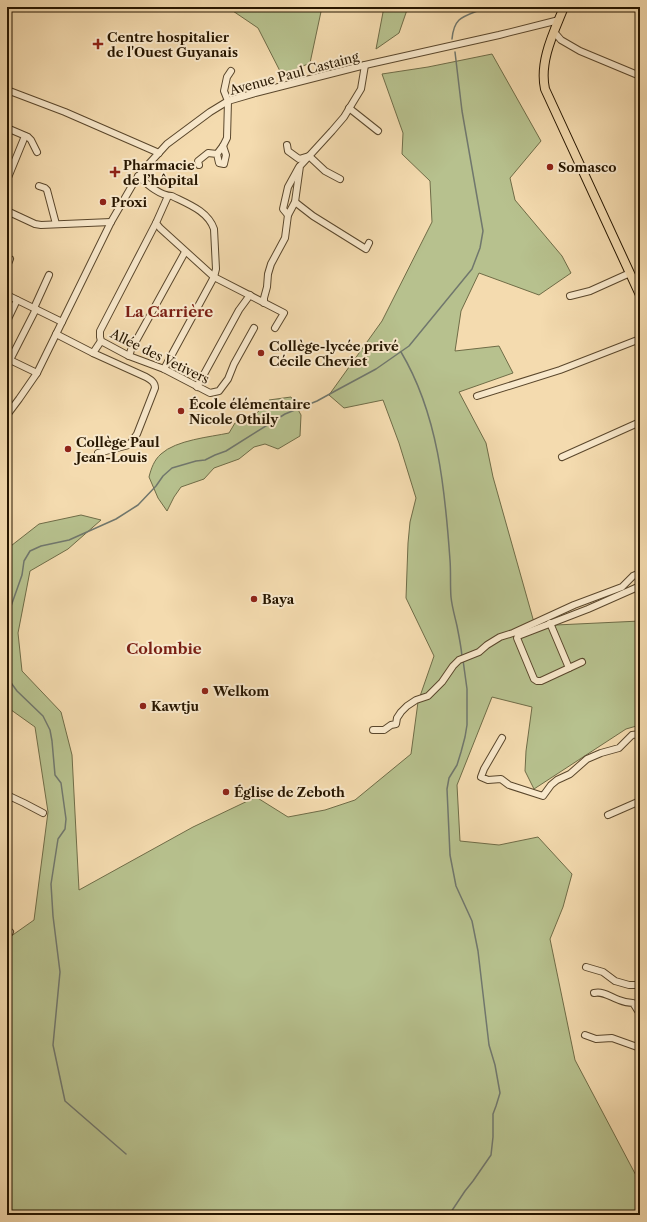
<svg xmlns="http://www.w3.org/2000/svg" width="647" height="1222" font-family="'Libre Caslon Text',serif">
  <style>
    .green { fill: #b7c18e; stroke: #6f6c47 }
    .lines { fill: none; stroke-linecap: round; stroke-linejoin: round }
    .stream { stroke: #70776d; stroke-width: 1.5 }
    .minor-casing { stroke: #5a472c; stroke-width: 8 }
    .major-casing { stroke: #271600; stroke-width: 10 }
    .minor { stroke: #f8e8cb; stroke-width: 6 }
    .major { stroke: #f4dbaf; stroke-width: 8 }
    .poi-dot { fill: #8f2418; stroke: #f8e8cb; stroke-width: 1.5 }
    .labels { text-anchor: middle; stroke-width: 4; stroke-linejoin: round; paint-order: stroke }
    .poi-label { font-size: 13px; font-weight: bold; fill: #271600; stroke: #f8e8cb; text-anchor: start }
    .street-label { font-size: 13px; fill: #271600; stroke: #f8e8cb }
    .quarter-label { font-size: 15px; font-weight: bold; fill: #7a1f14; stroke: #f8e8cb }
  </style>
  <rect width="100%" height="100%" fill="#f4dbaf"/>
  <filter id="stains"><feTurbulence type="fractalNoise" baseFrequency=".005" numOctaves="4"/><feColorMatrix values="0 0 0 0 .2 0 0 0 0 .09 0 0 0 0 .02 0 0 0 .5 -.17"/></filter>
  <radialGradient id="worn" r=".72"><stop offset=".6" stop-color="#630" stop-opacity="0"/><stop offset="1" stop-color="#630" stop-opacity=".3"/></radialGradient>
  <g class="green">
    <path d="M227 7H322L310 63 282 75 258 28Z"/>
    <path d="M384 7H408L399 33 376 49Z"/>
    <path d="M492 54 541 141 510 178 515 200 562 256 571 273 539 295 479 273 461 311 455 351 499 346 513 373 459 392 486 443 493 477 535 626 640 621V725L626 729 534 789 525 771 526 751 532 707 492 697 457 785 460 841 499 845 538 837 572 874 563 907 550 939 575 1060 640 1183V1215H7V939L34 920 48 812 35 727 7 707V549L39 524 81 515 101 520 68 549 30 571 18 633 22 671 61 712 72 755 79 890 193 827 256 797 288 817 325 810 355 800 411 754 418 702 434 656 406 598 408 543 410 522 416 498 399 443 383 400 344 408 329 395 382 321 432 222 430 181 402 154 403 133 382 74 428 67Z"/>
    <path d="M291 397 301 415 300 436 278 449 265 444 254 447 239 459 214 468 204 479 181 487 174 497 167 511 158 498 149 477C151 469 154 460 161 454 176 440 210 437 229 433L235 423 256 414 269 400Z"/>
  </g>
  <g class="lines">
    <g class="stream">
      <path d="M452 39C454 18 462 17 480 10L481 7"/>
      <path d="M401 352C438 414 445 489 450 560 451 572 450 585 451 597 452 607 455 617 457 626 459 636 461 646 462 656"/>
      <path d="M7 635 10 609 22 575 24 561 30 551 41 546 69 540 116 519 138 505 156 486 163 476 172 468 196 461 205 460 215 455 226 451 285 414 317 401 337 390 376 369 409 346 472 269 480 248 483 231 462 111 455 52"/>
      <path d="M7 671 9 680 17 691 43 716 50 730 52 741 55 775 61 783 66 819 65 829 58 839 51 884 53 916 60 972 53 1045 65 1101 126 1154"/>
      <path d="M449 1215 465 1191 473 1181 491 1155 493 1137V1114L496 1106 500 1093 495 1065 489 1045 478 951 472 921 456 886 450 855 447 789 449 778 457 765 461 752 465 737 467 725V689L463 660"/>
    </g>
    <defs>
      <g id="minor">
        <path d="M555 33 561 40 580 51 640 76"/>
        <path d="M7 90 65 112 159 153"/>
        <path d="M349 108 378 131"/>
        <path d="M7 128 28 137 31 140 37 152"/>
        <path d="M287 145 288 151 299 159 309 156 325 171 340 179"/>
        <path d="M217 154 223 146 227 138 228 101 224 91 227 77 231 71"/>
        <path d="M199 165 198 161 208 153 217 154 219 163 224 164 226 155 223 146"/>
        <path d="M138 176C147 184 160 196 172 196 188 204 208 211 214 229L216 269 214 277 164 369"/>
        <path d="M7 180 25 136"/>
        <path d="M39 186 45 188 47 190 56 224"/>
        <path d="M168 196 156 223 160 228 214 277 284 313 275 328"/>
        <path d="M295 202 313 216 366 249 369 243"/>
        <path d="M7 211 35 224 41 225 111 222"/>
        <path d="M288 215 283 209 288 187 299 167"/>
        <path d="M156 223 100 331V337L101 341 129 356 164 369 210 393 219 391 228 379 234 364 254 328"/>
        <path d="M7 266 10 259"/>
        <path d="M7 295 62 322"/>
        <path d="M570 296 590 291 630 273"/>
        <path d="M264 303V298L267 287 268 274 271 264 285 238 288 215 295 202 300 166 332 131 344 117 361 89 365 65"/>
        <path d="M34 308 49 275"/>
        <path d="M7 321 17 300"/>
        <path d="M56 334 93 353 146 377C151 380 155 382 155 388L137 434 129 445 98 453"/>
        <path d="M93 353 101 341"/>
        <path d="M129 356 131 350 185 252"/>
        <path d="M8 359 37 373"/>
        <path d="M10 360 36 309"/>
        <path d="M197 387 239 310 250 295"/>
        <path d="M477 396 560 370 640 339"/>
        <path d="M7 415 19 399 37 373 111 222 133 184 145 168 167 144 210 112 228 101 255 93 365 65 499 35 559 20"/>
        <path d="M562 457 640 422"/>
        <path d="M550 623 569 668"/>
        <path d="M582 662 541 681H537L534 679 517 638 518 636 588 609 640 586"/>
        <path d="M373 730H384L391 725 396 724 397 718 401 712 407 706 416 700 428 696 442 682 453 666 459 660 479 652 487 645 500 637 513 633 574 605 622 587 633 576 640 573"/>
        <path d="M502 738 484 769 481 777 488 780 501 779 509 785 543 796 551 785 557 780 570 774 587 759 601 753 619 748 632 735 640 734"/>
        <path d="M7 795 24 803 43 813"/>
        <path d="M608 815 640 801"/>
        <path d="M7 936 10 932"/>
        <path d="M586 967 603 972 615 981 629 985H640"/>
        <path d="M594 993C604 991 610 997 619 1000 624 1002 628 1003 633 1003L638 1011H640"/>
        <path d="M585 1035 596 1039 612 1038 640 1048"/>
      </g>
      <path id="major" d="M564 7C554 32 539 61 545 89L640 295"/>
    </defs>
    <use href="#minor" class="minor-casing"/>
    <use href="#major" class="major-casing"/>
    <use href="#minor" class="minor"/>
    <use href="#major" class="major"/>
  </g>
  <g class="poi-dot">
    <path d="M96 38h4v4h4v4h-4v4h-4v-4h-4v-4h4z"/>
    <circle cx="550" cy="167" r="4"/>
    <path d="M113 166h4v4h4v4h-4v4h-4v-4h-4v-4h4z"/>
    <circle cx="103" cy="202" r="4"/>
    <circle cx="261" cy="353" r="4"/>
    <circle cx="181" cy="411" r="4"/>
    <circle cx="68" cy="449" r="4"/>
    <circle cx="254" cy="599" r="4"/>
    <circle cx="205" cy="691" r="4"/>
    <circle cx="143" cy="706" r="4"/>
    <circle cx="226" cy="792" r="4"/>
  </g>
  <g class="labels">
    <g class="poi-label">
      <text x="107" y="42">Centre hospitalier<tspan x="107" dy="15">de l'Ouest Guyanais</tspan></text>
      <text x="123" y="170">Pharmacie<tspan x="123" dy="15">de l’hôpital</tspan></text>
      <text x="558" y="172">Somasco</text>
      <text x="111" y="207">Proxi</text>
      <text x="269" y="351">Collège-lycée privé<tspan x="269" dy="15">Cécile Cheviet</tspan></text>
      <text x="189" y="409">École élémentaire<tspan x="189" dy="15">Nicole Othily</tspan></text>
      <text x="76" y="447">Collège Paul<tspan x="76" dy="15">Jean-Louis</tspan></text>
      <text x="262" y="604">Baya</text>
      <text x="213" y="696">Welkom</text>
      <text x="151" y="711">Kawtju</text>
      <text x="234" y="797">Église de Zeboth</text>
    </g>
    <g class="street-label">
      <text transform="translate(294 73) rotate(-15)" y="5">Avenue Paul Castaing</text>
      <text transform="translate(160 356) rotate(26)" y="5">Allée des Vetivers</text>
    </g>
    <g class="quarter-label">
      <text x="169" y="317">La Carrière</text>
      <text x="164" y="654">Colombie</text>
    </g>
  </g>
  <rect width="647" height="1222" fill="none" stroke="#f4dbaf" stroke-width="24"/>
  <rect x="8" y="8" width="631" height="1206" fill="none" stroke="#271600" stroke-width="2"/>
  <rect x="12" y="12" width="623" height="1198" fill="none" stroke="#271600"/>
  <rect width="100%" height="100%" filter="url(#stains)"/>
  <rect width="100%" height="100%" fill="url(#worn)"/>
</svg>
